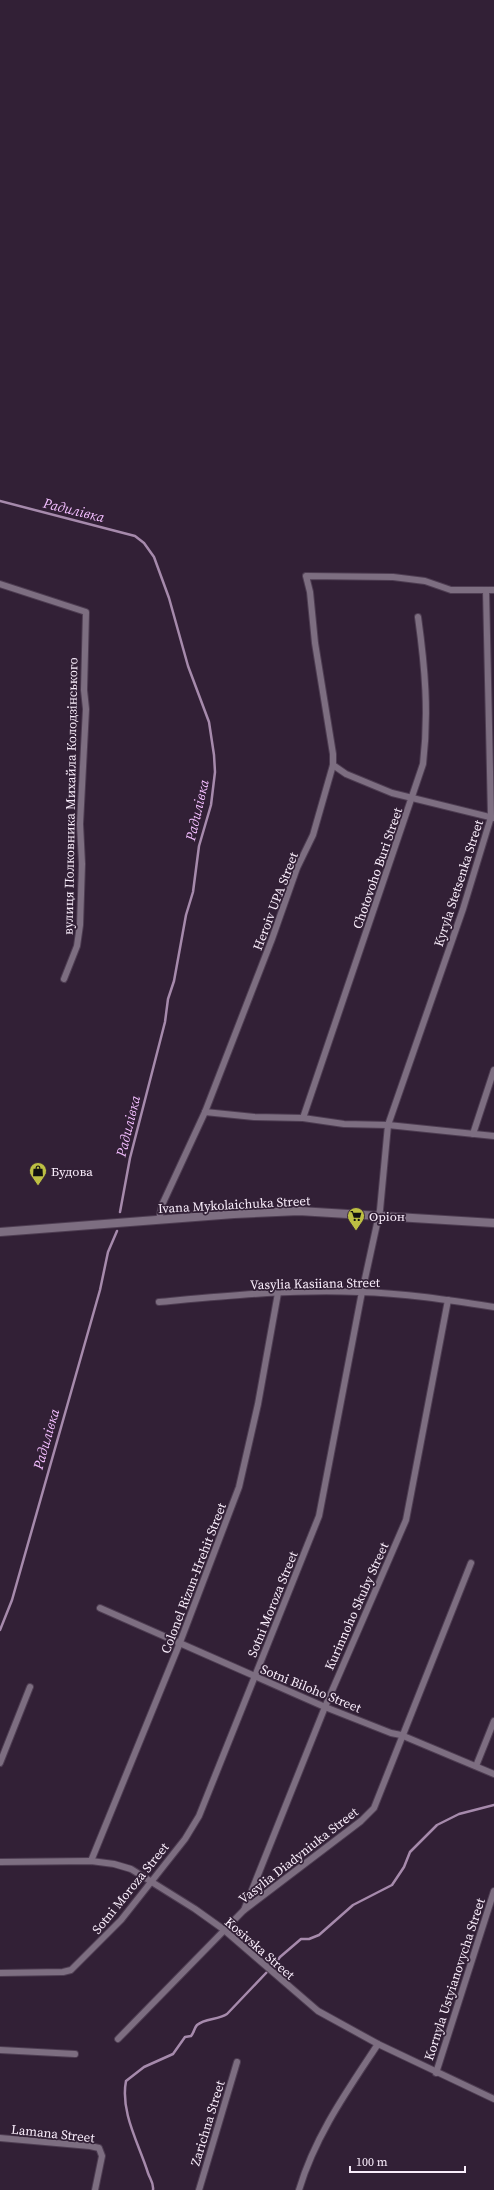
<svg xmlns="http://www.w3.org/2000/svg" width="494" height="2190" font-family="'Source Serif 4',serif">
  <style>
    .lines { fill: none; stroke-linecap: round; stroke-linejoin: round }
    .stream { stroke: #a68aac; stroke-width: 2.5 }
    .minor-casing { stroke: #4e3d52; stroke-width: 8 }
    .tertiary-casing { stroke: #4e3d52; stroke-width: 10 }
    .minor { stroke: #7d6e81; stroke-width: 6 }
    .tertiary { stroke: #7d6e81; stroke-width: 8 }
    .labels { text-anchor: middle; stroke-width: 3.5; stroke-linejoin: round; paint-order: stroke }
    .street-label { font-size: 13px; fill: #f9edfb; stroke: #322036 }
    .poi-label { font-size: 13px; fill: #f9edfb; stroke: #322036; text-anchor: start }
    .water-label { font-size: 14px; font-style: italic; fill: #f3beff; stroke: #322036 }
  </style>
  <rect width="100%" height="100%" fill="#322036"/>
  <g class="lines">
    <g class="stream">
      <path d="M0 501 135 536 144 543 154 557 169 598 188 666 209 722 214 755 215 772 211 805 199 846 193 892 186 915 174 981 168 999 165 1022 130 1158 120 1212"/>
      <path d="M0 1630 12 1600 100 1290 108 1252 117 1231"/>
      <path d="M275 1964 280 1957 301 1939H309L319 1935 353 1905 392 1885 404 1867 410 1852 437 1825 459 1814 494 1805"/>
      <path d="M153 2190C154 2183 150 2179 148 2173 139 2144 120 2112 126 2081L144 2067 173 2054 185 2037 191 2036C194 2033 194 2028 197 2025 205 2018 218 2020 227 2014L267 1972"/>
    </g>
    <defs>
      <g id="minor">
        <path d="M0 584 86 612 84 690 86 709 80 824 82 864 80 925 77 946 64 979"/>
        <path d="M333 765 346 774 392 793 494 818"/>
        <path d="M205 1112 254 1117 303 1118 344 1124 388 1125 494 1136"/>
        <path d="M303 1118 423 764C429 713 425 667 418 617"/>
        <path d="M473 1134 494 1070"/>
        <path d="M159 1220 162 1205 205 1112 272 939 297 868 313 835 333 765V754L315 643 310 592 306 576 393 577 425 581 451 590H494"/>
        <path d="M159 1302C225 1296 292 1289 359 1292 404 1293 449 1300 494 1307"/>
        <path d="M100 1608 325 1707 391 1733 401 1735 494 1774"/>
        <path d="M0 1763 30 1687"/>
        <path d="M476 1766 494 1721"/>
        <path d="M91 1861 179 1645 239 1487 258 1404 278 1293"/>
        <path d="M0 1862 91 1861 114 1864 131 1869 195 1909 223 1929 318 2011 378 2044 494 2099"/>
        <path d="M244 1910 325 1707 406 1520 448 1300"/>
        <path d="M0 1973 63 1972 71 1970 121 1920 185 1839 199 1816 319 1516 361 1297 380 1210 388 1125 463 909 491 817 486 590"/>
        <path d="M118 2039 244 1910 361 1821 374 1808 471 1563"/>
        <path d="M0 2050 75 2054"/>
        <path d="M436 2073 494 1891"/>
        <path d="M0 2138 90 2146 99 2148 102 2156 95 2190"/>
        <path d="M199 2190 237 2062"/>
        <path d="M299 2190C315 2136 347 2091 378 2044"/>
      </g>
      <path id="tertiary" d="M0 1232 234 1214 299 1211 494 1223"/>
    </defs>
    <use href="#minor" class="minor-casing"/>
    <use href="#tertiary" class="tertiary-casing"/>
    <use href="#minor" class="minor"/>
    <use href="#tertiary" class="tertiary"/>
  </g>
  <defs>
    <symbol id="shop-pin" viewBox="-11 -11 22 30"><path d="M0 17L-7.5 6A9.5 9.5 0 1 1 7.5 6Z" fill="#bdbf43" stroke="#322036"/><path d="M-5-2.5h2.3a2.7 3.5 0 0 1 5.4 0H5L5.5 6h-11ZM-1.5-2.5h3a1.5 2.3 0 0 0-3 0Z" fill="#111"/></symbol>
    <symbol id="supermarket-pin" viewBox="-11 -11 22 30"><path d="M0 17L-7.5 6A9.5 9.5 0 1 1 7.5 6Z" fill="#bdbf43" stroke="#322036"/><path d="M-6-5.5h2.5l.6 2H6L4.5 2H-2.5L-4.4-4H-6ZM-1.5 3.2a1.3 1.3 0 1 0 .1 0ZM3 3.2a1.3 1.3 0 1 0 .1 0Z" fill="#111"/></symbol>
  </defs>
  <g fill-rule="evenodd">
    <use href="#shop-pin" x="28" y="1161" width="20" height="27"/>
    <use href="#supermarket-pin" x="346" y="1206" width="20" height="27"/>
  </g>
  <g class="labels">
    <g class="street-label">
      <text transform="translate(70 796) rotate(-89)" y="5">вулиця Полковника Михайла Колодзінського</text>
      <text transform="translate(377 868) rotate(-71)" y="5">Chotovoho Buri Street</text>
      <text transform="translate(458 883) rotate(-72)" y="5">Kyryla Stetsenka Street</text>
      <text transform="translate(275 901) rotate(-69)" y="5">Heroiv UPA Street</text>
      <text transform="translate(234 1204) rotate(-3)" y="5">Ivana Mykolaichuka Street</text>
      <text transform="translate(315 1283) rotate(-1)" y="5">Vasylia Kasiiana Street</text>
      <text transform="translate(193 1578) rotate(-69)" y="5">Colonel Rizun-Hrehit Street</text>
      <text transform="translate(272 1604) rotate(-68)" y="5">Sotni Moroza Street</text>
      <text transform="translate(356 1606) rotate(-66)" y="5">Kurinnoho Skuby Street</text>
      <text transform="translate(311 1688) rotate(22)" y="5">Sotni Biloho Street</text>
      <text transform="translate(298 1855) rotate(-38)" y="5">Vasylia Diadyniuka Street</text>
      <text transform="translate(130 1888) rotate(-51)" y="5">Sotni Moroza Street</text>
      <text transform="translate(260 1948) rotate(41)" y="5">Kosivska Street</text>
      <text transform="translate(454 1979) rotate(-72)" y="5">Kornyla Ustyianovycha Street</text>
      <text transform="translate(207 2123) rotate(-73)" y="5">Zarichna Street</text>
      <text transform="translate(53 2133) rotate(6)" y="5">Lamana Street</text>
    </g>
    <g class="poi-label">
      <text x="51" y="1176">Будова</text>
      <text x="369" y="1221">Оріон</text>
    </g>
    <g class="water-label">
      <text transform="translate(74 510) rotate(14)" y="5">Радилівка</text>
      <text transform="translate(197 810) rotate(-77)" y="5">Радилівка</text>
      <text transform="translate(128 1126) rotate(-76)" y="5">Радилівка</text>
      <text transform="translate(46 1439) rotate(-74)" y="5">Радилівка</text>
    </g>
  </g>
  <path d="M350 2166v6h115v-6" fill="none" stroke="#f9edfb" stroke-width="2"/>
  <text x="356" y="2166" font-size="12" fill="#f9edfb" stroke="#322036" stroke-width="3" paint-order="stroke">100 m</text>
</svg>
